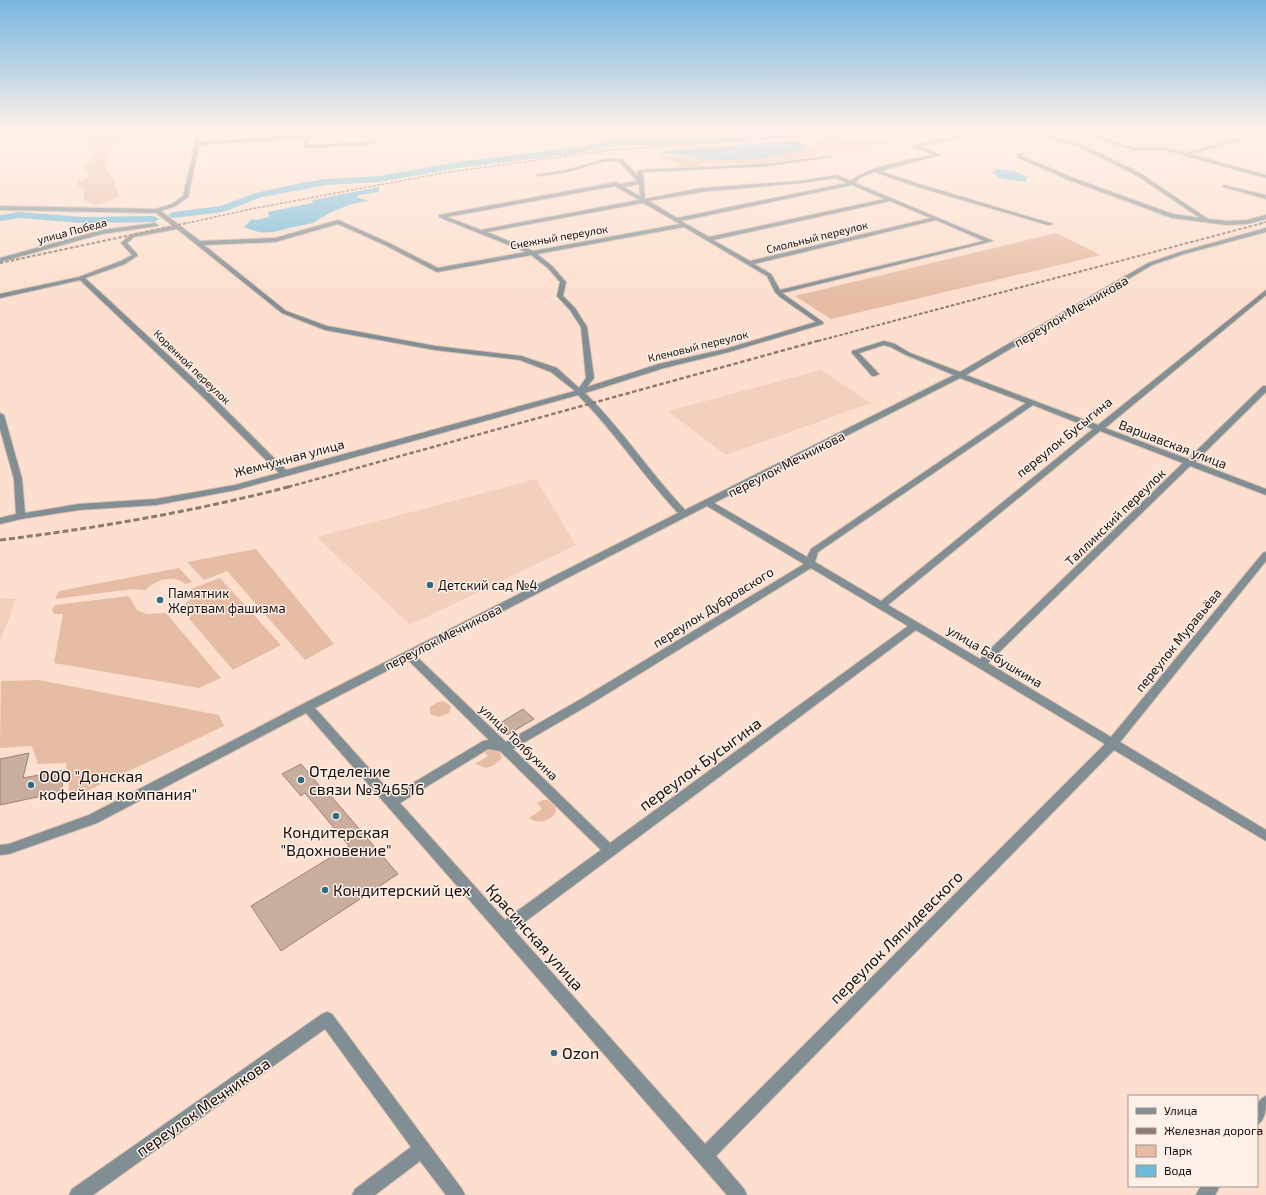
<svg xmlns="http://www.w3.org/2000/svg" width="1266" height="1195" font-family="'Exo 2',sans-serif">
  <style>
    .built { fill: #f3d0bb }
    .green { fill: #e6bca4 }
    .water { fill: #6ebada }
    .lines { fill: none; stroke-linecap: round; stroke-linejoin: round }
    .river { fill: #6ebada; fill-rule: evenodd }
    .building { fill: #c9ad9d; stroke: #9e8374 }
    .minor-casing { stroke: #d7bdae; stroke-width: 2 }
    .minor { fill: #818e94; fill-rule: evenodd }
    .rail-far3 { stroke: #8e7b6f; stroke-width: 1.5; stroke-dasharray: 3 1.5; stroke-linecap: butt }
    .rail-far2 { stroke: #8e7b6f; stroke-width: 2; stroke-dasharray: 3.5 2; stroke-linecap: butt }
    .rail-far1 { stroke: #8e7b6f; stroke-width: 2.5; stroke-dasharray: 4.5 2.5; stroke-linecap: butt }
    .rail { stroke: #8e7b6f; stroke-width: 3; stroke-dasharray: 6 3; stroke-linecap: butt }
    .poi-dot { fill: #2f6b83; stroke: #fcf0e9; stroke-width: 1.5 }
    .labels { text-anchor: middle; stroke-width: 3; stroke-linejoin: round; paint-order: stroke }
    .far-street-label { font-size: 11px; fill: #160d08; stroke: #fcf0e9 }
    .street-label { font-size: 13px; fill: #160d08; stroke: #fcf0e9 }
    .poi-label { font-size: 13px; fill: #160d08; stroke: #fcf0e9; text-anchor: start }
    .near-street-label { font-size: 16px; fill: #160d08; stroke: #fcf0e9 }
    .near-poi-label { font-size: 16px; fill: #160d08; stroke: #fcf0e9; text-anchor: start }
  </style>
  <rect width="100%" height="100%" fill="#fcdfce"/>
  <g class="built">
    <path d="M821 370 871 403 726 455 668 411Z"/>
    <path d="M536 479 576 545 410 625 317 537Z"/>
    <path d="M0 598 16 599 0 642Z"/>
  </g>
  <g class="green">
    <path d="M91 130C98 130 103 132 110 132 121 132 136 127 145 135L104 151 111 152 105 162 107 172 113 178 119 196C108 203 93 210 83 198L85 191 78 185 77 182 87 178 90 175 83 167 96 154 92 149 88 147V140L85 131Z"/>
    <path d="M925 130 934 131 931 135 906 139 871 146 859 151 826 152 784 162 763 164 701 163 704 167 682 168 674 161 664 160 658 156C676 155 693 158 711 159 743 161 775 158 806 149L812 144 810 141 822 136 891 139 906 133Z"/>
    <path d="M1056 233 1101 255 831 319 795 296Z"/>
    <path d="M256 549 334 644 305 660 227 571 204 580 187 562Z"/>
    <path d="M179 568 192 582 185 584C173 574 156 580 145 590L133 589 55 599 59 591Z"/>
    <path d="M220 578 281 645 233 670 179 607C188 602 194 599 191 589Z"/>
    <path d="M129 596 137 610 147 614 166 613 221 678 199 688 54 663 63 614H54L52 610 55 605Z"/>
    <path d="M39 680 219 715 224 726 70 799 66 763 38 764 32 746 0 748 1 681Z"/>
    <path d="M443 701 451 706 449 713 439 717 430 714V707L438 702Z"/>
    <path d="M490 748C497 750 502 751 501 759L494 765 486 768 475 764 488 756 484 751Z"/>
    <path d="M543 800H547L555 805 556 812C550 821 539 825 529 818L542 809 537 803Z"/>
  </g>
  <g class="water">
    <path d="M792 141H801L805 145 806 149C775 158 741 162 708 159 694 158 680 154 666 154L665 151Z"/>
    <path d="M997 169 1014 171 1028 177 1026 178V182L1004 179 999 178 992 172Z"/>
    <path d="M379 187V192L359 195 357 197 369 201C350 203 331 211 315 222 311 224 303 225 298 226 275 231 267 237 244 227L252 219 256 220 269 217 268 212 312 203 313 200Z"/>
  </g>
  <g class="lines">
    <g class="river">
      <path d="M788 130H802L785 137 719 143 610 146 579 153 465 167 379 182 326 185 262 197 223 212 173 218 168 215 173 212 221 206 255 193 306 182 326 179 379 176 465 161 579 147 610 140 719 137Z"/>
      <path d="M20 212 82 217 154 216 159 219 154 222 82 223 20 218 0 221V215Z"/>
    </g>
  </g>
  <g class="building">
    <path d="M523 709 534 719 507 735 497 725Z"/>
    <path d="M29 753 23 778 65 770 61 792 0 805V759Z"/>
    <path d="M301 764 329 797 331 796 398 874 281 951 251 906 349 846 305 793 301 796 282 774Z"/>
  </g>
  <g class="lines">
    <defs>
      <g id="minor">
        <path d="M194 130H198L199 142 335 133 337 132 362 135 397 130H412L367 137 377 142 375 144 306 148 304 147 305 138 199 145 188 197 176 206 161 211 200 241 275 238 338 220 389 243 438 268 526 252 439 217V215L616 182 620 184 637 181 619 161H605L567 172 538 176 536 175 567 170 605 159H622L638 176V171L640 170 767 164 830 156 832 157 767 166 643 172 645 199 701 188 800 181 837 175 851 181C866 167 912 159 933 155L913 147V145L959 136 1066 130H1099L1094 131 1095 135 1134 148H1165L1185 153 1266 132V134L1190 154 1266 175V178L1165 150H1134L1091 137 1090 132 1042 134 1083 145 1140 173 1208 219 1227 221 1247 220 1266 215V219L1247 224 1227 225 1172 218 1069 180 1018 158 1017 154 1025 152 1022 156 1073 178 1173 214 1200 218 1136 175 1079 147 1034 135 959 138 920 146 940 155 880 171 922 185 1053 224 1048 225 918 187 875 172 861 177 855 183 993 241 782 293 823 322V324L729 352 664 368 585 393C622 429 650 473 685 510L954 375 906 355 891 347 884 345 859 353 879 374 875 376H872L852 353V351L884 341 895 344 910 353 960 372 1148 263 1180 252 1266 228V232L1184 254 1152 265 966 375 1098 425 1266 290V295L1105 428 1188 459 1263 386H1266V392L1195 462 1266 489V495L1190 466 988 663 1111 737 1263 553 1266 552V561L1120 742 1266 830V841L1114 750 716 1156 744 1189 747 1195H727L306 713 97 823 9 854 0 855V845L9 844 89 815 303 704 678 513C643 476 615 432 578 395L236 490 156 505 79 510 21 519 0 524V518L16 514 14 479 0 429V413L4 415 22 479 25 513 79 504 156 499 235 485 279 473 204 398 80 280 0 298V294L79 277 121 261 132 255 121 243 130 235 173 226 156 213 0 210V206L156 209 172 204 183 196 195 145ZM344 135 361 137 370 142 308 145 309 138ZM836 178 847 183 677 218 649 201 701 192 800 183ZM639 184 640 196 624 187ZM852 185 885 199 709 237 681 221ZM615 186 639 200 481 230 447 217ZM890 201 931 218 750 261 713 240ZM643 203 680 224 533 251 487 232ZM936 220 984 241 780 290 771 274 754 264ZM338 224 385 245 437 272 531 255 548 268 560 282 557 296 570 310 581 327 586 378 579 388 557 368 521 356 435 346 327 326 286 311 204 245 275 242ZM684 227 767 276 775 292 780 297 816 322 725 349 659 364 587 387 594 378 587 327 575 308 563 296 566 282 552 266 537 254ZM177 229 282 313 325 330 435 350 520 360 551 372 575 391 286 470 210 394 85 278 125 264 137 256V254L127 243 134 237ZM960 378 1026 403 811 549 807 557 714 503ZM1033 405 1093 429 881 601 815 562 818 552ZM1100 431 1183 463 980 659 888 605ZM707 506 804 564 581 699 506 742 416 656ZM811 568 908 626 610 843 513 749 589 705ZM916 630 1105 744 705 1144 514 930ZM408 660 489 740 483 741 393 795 315 708ZM488 749 500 751 601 850 505 920 400 803Z"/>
        <path d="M810 130H818L808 133 806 132Z"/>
        <path d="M1223 185 1266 195V199L1223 187Z"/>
        <path d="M155 223 158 225 157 226 102 234 0 262V258L102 230Z"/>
        <path d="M327 1012 332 1014 462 1189 465 1195H446L420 1161 375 1195H352L355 1189 411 1147 325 1029 93 1195H69L72 1189 322 1014Z"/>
        <path d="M1266 1096C1266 1108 1266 1120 1257 1125 1257 1113 1254 1101 1266 1096Z"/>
        <path d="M1201 1186H1220L1215 1195H1196Z"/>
      </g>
    </defs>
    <use href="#minor" class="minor-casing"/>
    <use href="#minor" class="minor"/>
    <g class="rail-far3">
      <path d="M183 224 251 209 443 173 610 150 883 130"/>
      <path d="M1259 224 1266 222"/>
    </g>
    <g class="rail-far2">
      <path d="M0 263 187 223"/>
      <path d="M818 341 1263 223"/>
    </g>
    <path class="rail-far1" d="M288 487 821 340"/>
    <path class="rail" d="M0 540C98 528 196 511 292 486"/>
  </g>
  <linearGradient id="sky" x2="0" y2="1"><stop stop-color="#77b6e2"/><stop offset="0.44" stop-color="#fef1e9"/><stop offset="1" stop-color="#fef1e9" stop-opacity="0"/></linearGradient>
  <rect width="1266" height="298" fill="url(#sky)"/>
  <g class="poi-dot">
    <circle cx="430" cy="585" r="4"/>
    <circle cx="160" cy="600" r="4"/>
    <circle cx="301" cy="780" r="4"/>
    <circle cx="31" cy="785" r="4"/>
    <circle cx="336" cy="816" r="4"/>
    <circle cx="325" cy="890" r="4"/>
    <circle cx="554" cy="1053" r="4"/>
  </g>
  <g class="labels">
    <g class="far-street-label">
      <text transform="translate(72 231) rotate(-15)" y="4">улица Победа</text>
      <text transform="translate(559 237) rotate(-10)" y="4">Снежный переулок</text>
      <text transform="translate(817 237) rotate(-14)" y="4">Смольный переулок</text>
      <text transform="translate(698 346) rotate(-14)" y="4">Кленовый переулок</text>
      <text transform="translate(192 367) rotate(44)" y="4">Коренной переулок</text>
    </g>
    <g class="street-label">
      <text transform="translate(1071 311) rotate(-30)" y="5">переулок Мечникова</text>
      <text transform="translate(1064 437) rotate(-39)" y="5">переулок Бусыгина</text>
      <text transform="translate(1173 444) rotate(21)" y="5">Варшавская улица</text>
      <text transform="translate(289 458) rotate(-15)" y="5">Жемчужная улица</text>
      <text transform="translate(786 464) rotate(-27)" y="5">переулок Мечникова</text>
      <text transform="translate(1115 517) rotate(-44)" y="5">Таллинский переулок</text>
      <text transform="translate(713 607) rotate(-32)" y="5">переулок Дубровского</text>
      <text transform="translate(443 637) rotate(-27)" y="5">переулок Мечникова</text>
      <text transform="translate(1178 640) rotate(-51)" y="5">переулок Муравьёва</text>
      <text transform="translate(995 656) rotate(31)" y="5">улица Бабушкина</text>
      <text transform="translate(519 742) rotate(44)" y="5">улица Толбухина</text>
    </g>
    <g class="poi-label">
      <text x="438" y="590">Детский сад №4</text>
      <text x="168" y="598">Памятник<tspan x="168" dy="15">Жертвам фашизма</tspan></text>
    </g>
    <g class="near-street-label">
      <text transform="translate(700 764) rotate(-36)" y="6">переулок Бусыгина</text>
      <text transform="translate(535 937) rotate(48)" y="6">Красинская улица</text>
      <text transform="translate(896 937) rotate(-45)" y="6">переулок Ляпидевского</text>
      <text transform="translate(203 1107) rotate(-35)" y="6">переулок Мечникова</text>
    </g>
    <g class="near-poi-label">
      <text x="309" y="777">Отделение<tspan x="309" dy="18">связи №346516</tspan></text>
      <text x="39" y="782">ООО "Донская<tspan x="39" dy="18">кофейная компания"</tspan></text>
      <text x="336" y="838" text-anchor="middle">Кондитерская<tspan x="336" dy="18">"Вдохновение"</tspan></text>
      <text x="333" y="896">Кондитерский цех</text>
      <text x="562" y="1059">Ozon</text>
    </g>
  </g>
  <rect x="1128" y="1095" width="130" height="92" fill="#fcf0e9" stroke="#a0958f"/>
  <rect x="1136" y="1108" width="20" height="6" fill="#818e94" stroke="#a0958f"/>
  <text x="1164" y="1115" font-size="12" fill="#160d08">Улица</text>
  <rect x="1136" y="1128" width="20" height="6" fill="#8e7b6f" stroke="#a0958f"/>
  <text x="1164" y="1135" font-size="12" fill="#160d08">Железная дорога</text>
  <rect x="1136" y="1145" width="20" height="12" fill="#e6bca4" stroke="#a0958f"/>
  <text x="1164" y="1155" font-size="12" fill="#160d08">Парк</text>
  <rect x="1136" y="1165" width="20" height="12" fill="#6ebada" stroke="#a0958f"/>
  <text x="1164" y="1175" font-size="12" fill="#160d08">Вода</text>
</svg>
